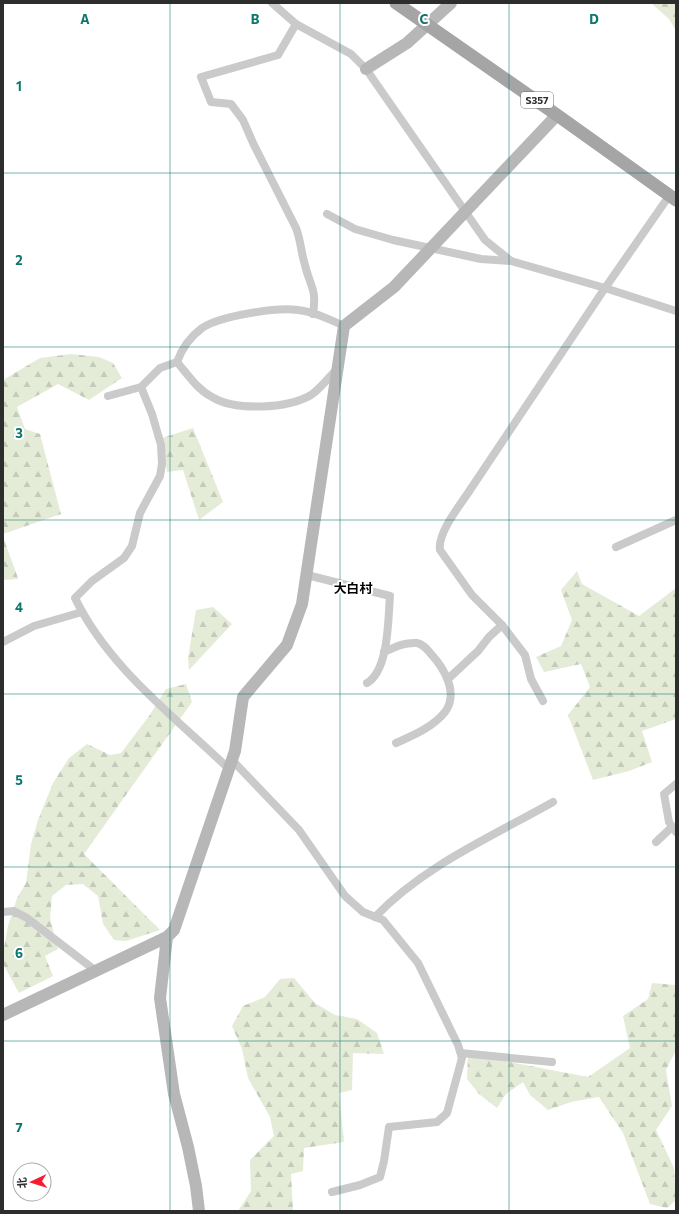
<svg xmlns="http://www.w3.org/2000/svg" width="679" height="1214" font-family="Commissioner,'Noto Sans SC',sans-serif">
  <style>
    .forest { fill: url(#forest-firs) }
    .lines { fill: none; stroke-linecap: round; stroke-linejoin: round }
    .street { stroke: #cacaca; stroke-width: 8 }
    .secondary { stroke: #b7b7b7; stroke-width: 12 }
    .primary { stroke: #a5a5a5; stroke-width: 13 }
    .grid { fill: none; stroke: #0f766e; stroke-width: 1; stroke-opacity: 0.55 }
    .labels { text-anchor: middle; stroke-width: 4; stroke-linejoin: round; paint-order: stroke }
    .shield { fill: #fff; stroke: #6c6c6c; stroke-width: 1 }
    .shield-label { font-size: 10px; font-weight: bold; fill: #2d2d2d }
    .quarter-label { font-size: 13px; font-weight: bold; fill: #000; stroke: #fff }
    .grid-label { font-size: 13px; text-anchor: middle; font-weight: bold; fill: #0f766e; stroke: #fff; stroke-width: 4; stroke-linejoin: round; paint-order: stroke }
  </style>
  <defs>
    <pattern id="forest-firs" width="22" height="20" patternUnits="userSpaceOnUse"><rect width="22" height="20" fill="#e4ecd8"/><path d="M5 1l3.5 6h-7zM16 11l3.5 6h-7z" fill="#c4cbba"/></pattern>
  </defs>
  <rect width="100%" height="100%" fill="#fff"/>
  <g class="forest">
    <path d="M651 3H676V31L669 19Z"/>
    <path d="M71 354 99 357 113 363 122 378 89 400 58 384 17 407 25 429 40 434 61 514 3 534V380L40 358Z"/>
    <path d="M193 428 223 502 199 520 183 470 167 472 162 438Z"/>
    <path d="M3 537 18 578V579L3 580Z"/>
    <path d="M577 571 582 584 639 616 676 588V719L642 731 652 762 629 771 593 780 568 715 590 687 581 664 544 672 536 657 561 646 572 620 561 590Z"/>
    <path d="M213 607 232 624 189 670 188 658 196 610Z"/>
    <path d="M186 684 192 702 84 854 160 930 126 941 114 940 103 924 98 896 83 884 66 885 52 896 50 918 58 949 45 956 53 976 19 993 3 964V953L8 926 17 898 26 883 31 844 38 820 53 783 69 758 87 744 110 755 121 753 149 716 166 689Z"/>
    <path d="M294 978 315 1003 335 1015 357 1019 377 1033 384 1054 353 1053 352 1090 339 1093 344 1142 304 1148 303 1171 291 1174 293 1211H238L251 1191 250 1160 274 1136 270 1117 248 1078 242 1049 232 1026 243 1006 265 997 280 979Z"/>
    <path d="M652 983 676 985V1050L666 1070 672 1106 656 1130 674 1168 676 1200 667 1208 650 1204 623 1133 599 1097 571 1102 548 1110 530 1095 523 1082 506 1094 497 1108 479 1094 467 1079 468 1054 588 1077 630 1048 623 1016 648 999Z"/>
  </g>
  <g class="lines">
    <g class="street">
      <path d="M272 3 296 24 351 54 366 69 485 240 511 261 605 288 676 311"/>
      <path d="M296 24 278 55 201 77 211 102 231 104 243 120 253 143 296 228C301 241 301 253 305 265 310 287 317 288 313 314"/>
      <path d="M327 214 355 229 393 240 481 259 511 261"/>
      <path d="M177 362C182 348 190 337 202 328 220 316 276 307 298 310 314 312 329 319 344 326"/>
      <path d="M141 387 152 414 161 445 162 464 160 476 140 513 132 546 124 558 92 581 75 598C108 667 175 717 229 769"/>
      <path d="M108 396 141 387 160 368 177 362C188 375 197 389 212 397 235 411 287 409 311 395 320 389 329 377 337 369"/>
      <path d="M616 547 676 520"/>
      <path d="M307 575 390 596C388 619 389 670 367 683"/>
      <path d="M3 642 34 626 82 612"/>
      <path d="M384 652C395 647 405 642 417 643 423 644 427 649 431 654 444 668 459 693 445 712 433 727 414 735 396 743"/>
      <path d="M448 679 478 651 489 637 502 625"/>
      <path d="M543 701 531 679 525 655 502 625 472 595 440 550C437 533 461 504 470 490L603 291 669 196"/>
      <path d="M232 760 299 830 345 896 363 912 383 920 418 963 458 1045 462 1058 447 1113 437 1122 389 1127 384 1161 380 1177 360 1185 332 1192"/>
      <path d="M676 784 664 794 669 822 676 832"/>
      <path d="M656 842 672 827"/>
      <path d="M3 912 14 911 27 918 96 971"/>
      <path d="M375 917C423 866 493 836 553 802"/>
      <path d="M461 1053 552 1062"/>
    </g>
    <g class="secondary">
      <path d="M366 69 407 43 451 3"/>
      <path d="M167 937 160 998 174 1094 188 1147 196 1186 199 1211"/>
      <path d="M3 1015 167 937 174 930 235 751 243 697 287 645 302 604 344 326 394 287 557 115"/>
    </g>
    <path class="primary" d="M396 3 557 115 676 200"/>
  </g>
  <path class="grid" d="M170 3V1211M340 3V1211M509 3V1211M3 173H676M3 347H676M3 520H676M3 694H676M3 867H676M3 1041H676"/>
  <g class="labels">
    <rect class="shield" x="521" y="92" width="32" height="16" rx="3"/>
    <g class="shield-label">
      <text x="537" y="104">S357</text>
    </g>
    <g class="quarter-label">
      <text x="353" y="593">大白村</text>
    </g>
  </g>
  <g class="grid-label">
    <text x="85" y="24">A</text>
    <text x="255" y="24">B</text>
    <text x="424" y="24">C</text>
    <text x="594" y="24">D</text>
    <text x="19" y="91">1</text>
    <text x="19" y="265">2</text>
    <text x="19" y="438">3</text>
    <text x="19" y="612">4</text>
    <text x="19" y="785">5</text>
    <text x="19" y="958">6</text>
    <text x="19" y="1132">7</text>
  </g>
  <rect width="679" height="1214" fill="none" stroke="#2d2d2d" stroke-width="8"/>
  <g transform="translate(32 1182) rotate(266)"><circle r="19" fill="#ffffff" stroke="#ababab"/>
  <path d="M0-3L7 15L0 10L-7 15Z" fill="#f71c32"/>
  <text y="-6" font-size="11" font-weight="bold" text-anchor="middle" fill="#2d2d2d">北</text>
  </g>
</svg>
